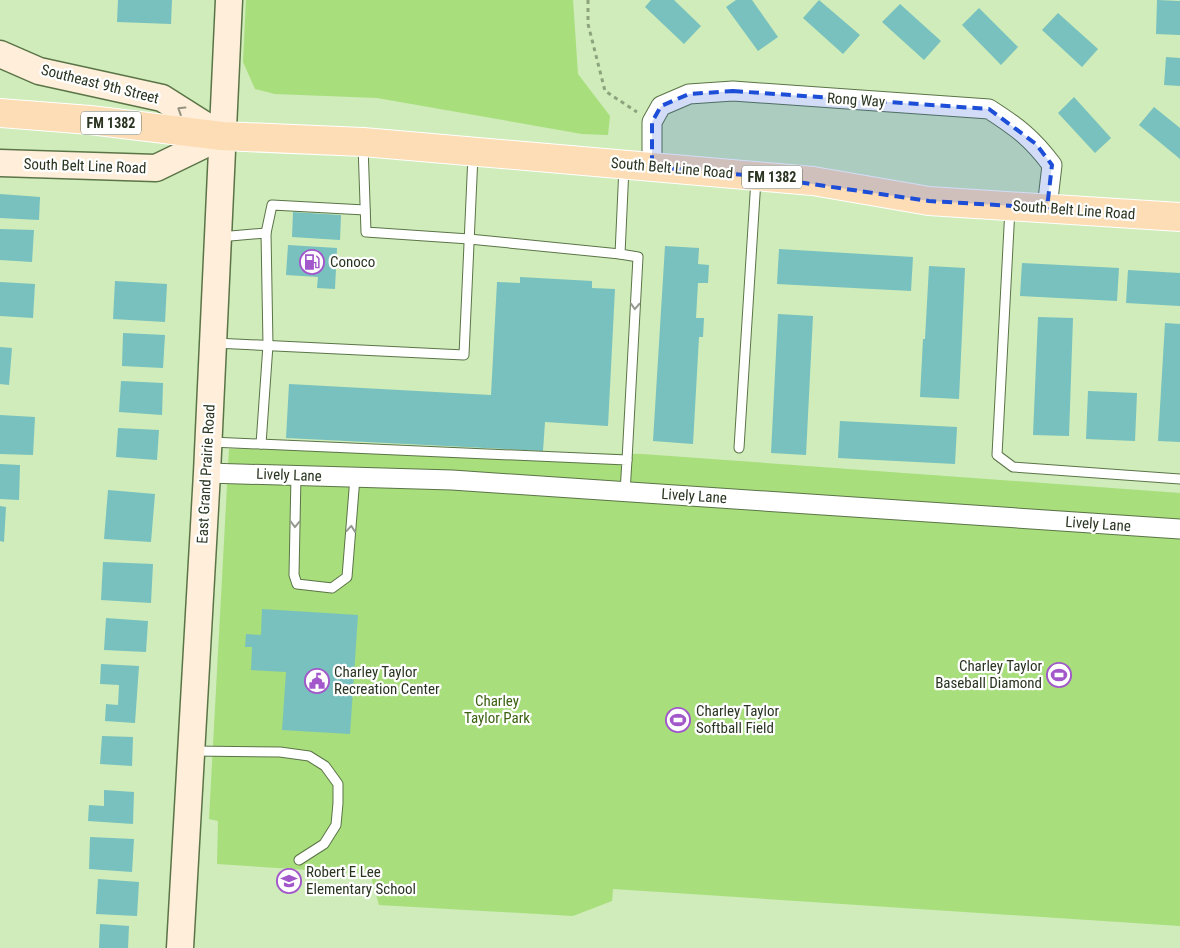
<svg xmlns="http://www.w3.org/2000/svg" width="1180" height="948" font-family="'Roboto Condensed',sans-serif">
  <style>
    .green { fill: #a8de7c }
    .building { fill: #78c1be }
    .lines { fill: none; stroke-linecap: round; stroke-linejoin: round }
    .lane-casing { stroke: #5b7447; stroke-width: 11 }
    .street-casing { stroke: #5b7447; stroke-width: 21 }
    .secondary-casing { stroke: #5b7447; stroke-width: 29 }
    .primary-casing { stroke: #fff; stroke-width: 30 }
    .path { stroke: #8da37d; stroke-width: 3; stroke-dasharray: 4 4; stroke-linecap: butt }
    .lane { stroke: #fff; stroke-width: 9 }
    .street { stroke: #fff; stroke-width: 19 }
    .secondary { stroke: #feeeda; stroke-width: 26 }
    .primary { stroke: #fdddb5; stroke-width: 28 }
    .oneway { stroke: #94927e }
    .oneway2 { stroke: #949a90 }
    .marked { fill: #1d4ed8; fill-opacity: 0.2; stroke: #1d4ed8; stroke-width: 4; stroke-dasharray: 10 6; stroke-linejoin: round }
    .labels { text-anchor: middle; stroke-width: 4.5; stroke-linejoin: round; paint-order: stroke }
    .shield { fill: #fff; stroke: #6a7264; stroke-width: 1 }
    .shield-label { font-size: 14px; font-weight: bold; fill: #2a3521 }
    .street-label { font-size: 15px; fill: #2a3521; stroke: #fff }
    .poi-label { font-size: 15px; fill: #2a3521; stroke: #fff; text-anchor: start }
    .park-label { font-size: 15px; fill: #3c6212; stroke: #fff }
  </style>
  <rect width="100%" height="100%" fill="#cfecba"/>
  <g class="green">
    <path d="M246 0H573L578 74 610 116 608 135 582 134 377 98 275 94 255 89 243 62Z"/>
    <path d="M229 449 642 454 1180 493V926L613 889 612 901 573 916 379 905 370 874 217 864 218 821 209 819Z"/>
  </g>
  <g class="building">
    <path d="M118 0H172L171 24 117 22Z"/>
    <path d="M651 0H674L701 26 684 44 645 7Z"/>
    <path d="M736 0H752L778 37 758 51 726 7Z"/>
    <path d="M819 0 860 35 843 54 803 18Z"/>
    <path d="M1157 0 1180 1V35L1156 34Z"/>
    <path d="M900 4 941 41 924 60 882 22Z"/>
    <path d="M979 8 1018 47 1001 65 962 25Z"/>
    <path d="M1058 13 1098 49 1082 67 1042 30Z"/>
    <path d="M1166 57 1180 58V86L1164 85Z"/>
    <path d="M1074 97 1111 138 1095 153 1058 113Z"/>
    <path d="M1154 107 1180 128V159L1139 125Z"/>
    <path d="M0 194 40 197 39 220 0 218Z"/>
    <path d="M293 212 341 215 340 240 292 237Z"/>
    <path d="M0 229 34 230 32 262 0 260Z"/>
    <path d="M288 245 337 248 335 289 317 288 318 277 286 275Z"/>
    <path d="M665 246 699 248 698 264 709 265 708 283H698L696 318H704L703 337H699L693 444 653 441Z"/>
    <path d="M779 249 913 257 911 291 777 284Z"/>
    <path d="M1022 263 1119 268 1117 301 1020 296Z"/>
    <path d="M929 266 965 268 959 399 920 397 923 339H925Z"/>
    <path d="M1128 270 1180 273V306L1126 303Z"/>
    <path d="M520 277 592 281V288L615 289 608 426 545 422 543 451 286 438 289 384 491 395 497 282 520 283Z"/>
    <path d="M115 281 167 284 165 322 113 319Z"/>
    <path d="M0 282 35 284 33 318 0 316Z"/>
    <path d="M778 314 813 316 806 455 771 453Z"/>
    <path d="M1038 317 1073 318 1069 436 1033 435Z"/>
    <path d="M1165 323 1180 324V442L1158 441Z"/>
    <path d="M123 333 165 335 163 368 122 366Z"/>
    <path d="M0 347 12 348 9 385 0 384Z"/>
    <path d="M121 381 163 383 162 415 119 412Z"/>
    <path d="M1088 391 1137 393 1135 441 1086 439Z"/>
    <path d="M0 415 35 417 33 455 0 454Z"/>
    <path d="M840 421 957 427 955 464 838 458Z"/>
    <path d="M118 428 159 430 157 460 116 457Z"/>
    <path d="M0 464 20 465 19 500 0 499Z"/>
    <path d="M108 490 155 494 151 542 104 539Z"/>
    <path d="M0 506 6 507 4 542 0 541Z"/>
    <path d="M103 562 153 564 151 603 101 600Z"/>
    <path d="M262 609 358 615 350 734 282 730 286 672 251 670 252 647H245L246 634 261 635Z"/>
    <path d="M106 618 148 621 146 652 104 650Z"/>
    <path d="M101 664 139 666 135 723 105 721 106 704 118 705 119 685 100 684Z"/>
    <path d="M102 736 133 737 132 766 100 764Z"/>
    <path d="M104 790 134 792 133 824 88 821 89 805 104 806Z"/>
    <path d="M90 837 134 839 132 872 89 869Z"/>
    <path d="M98 879 139 882 137 916 96 914Z"/>
    <path d="M100 924 129 926 128 948H99Z"/>
  </g>
  <g class="lines">
    <defs>
      <g id="lane">
        <path d="M363 145 366 232 469 239 620 254"/>
        <path d="M624 167 620 254 638 257 627 460"/>
        <path d="M1010 208 997 455 1013 467 1180 479"/>
        <path d="M219 237 266 233"/>
        <path d="M215 343 464 355 473 155"/>
        <path d="M211 442 627 460 625 492"/>
        <path d="M261 444 268 345 266 233 272 205 365 210"/>
        <path d="M739 448 756 179"/>
        <path d="M296 475 294 575 297 584 332 588 347 577 355 477"/>
        <path d="M192 751 280 752 309 756 325 766 338 784V803L336 825 324 844 299 860"/>
      </g>
      <g id="street">
        <path d="M652 167V122L661 106 689 94 733 91 989 109C1017 127 1032 138 1052 165L1047 208"/>
        <path d="M207 473 452 480 1180 529"/>
      </g>
      <g id="secondary">
        <path d="M0 54 39 71 162 98 222 136"/>
        <path d="M0 163 156 168 222 136"/>
        <path d="M180 948 207 473 229 0"/>
      </g>
      <path id="primary" d="M0 113 90 120 222 136 363 142 813 181 929 201 1180 217"/>
    </defs>
    <use href="#lane" class="lane-casing"/>
    <use href="#street" class="street-casing"/>
    <use href="#secondary" class="secondary-casing"/>
    <use href="#primary" class="primary-casing"/>
    <path class="path" d="M588 0V24L605 91 637 112"/>
    <use href="#lane" class="lane"/>
    <use href="#street" class="street"/>
    <use href="#secondary" class="secondary"/>
    <use href="#primary" class="primary"/>
  </g>
  <defs><path id="oneway-chevron" d="M-2-3.5L2.5 0L-2 3.5" fill="none" stroke-width="1.6" stroke-linecap="round" stroke-linejoin="round" transform="scale(1.25)"/></defs>
  <use class="oneway" href="#oneway-chevron" transform="translate(181 110) rotate(-148)"/>
  <g class="oneway2">
    <use href="#oneway-chevron" transform="translate(635 306) rotate(93)"/>
    <use href="#oneway-chevron" transform="translate(295 524) rotate(91)"/>
    <use href="#oneway-chevron" transform="translate(351 529) rotate(-85)"/>
  </g>
  <path class="marked" d="M733 91 989 109 1036 144 1052 165 1047 208 929 201 756 176 652 167V122L661 106 689 94Z"/>
  <defs>
    <symbol id="fuel-ring" viewBox="-11 -11 22 22"><circle r="9.5" fill="#fff" stroke="#a257ca" stroke-width="1.5"/><path d="M-5.5-6h7V0h2V4h1.3V-2.5L3-4.5l.8-.8L6-3V5H2.5V1h-1V6h-7ZM-4.2-4.7v3.2H.2V-4.7Z" fill="#a257ca"/></symbol>
    <symbol id="stadium-ring" viewBox="-11 -11 22 22"><circle r="9.5" fill="#fff" stroke="#a257ca" stroke-width="1.5"/><path d="M0-5a6.5 5 0 1 0 0 10a6.5 5 0 1 0 0-10ZM-3.5-1.8h7v3.6h-7Z" fill="#a257ca"/></symbol>
    <symbol id="civic-ring" viewBox="-11 -11 22 22"><circle r="9.5" fill="#fff" stroke="#a257ca" stroke-width="1.5"/><path d="M-.6-6.5H3V-4.5H.6V-3L4-1V1h2V6H-6V1h2V-1L-.6-3ZM-1.2 2.5V6h2.4V2.5Z" fill="#a257ca"/></symbol>
    <symbol id="school-ring" viewBox="-11 -11 22 22"><circle r="9.5" fill="#fff" stroke="#a257ca" stroke-width="1.5"/><path d="M0-5L7-2L0 1L-7-2ZM-4 1L0 2.5L4 1V4Q0 6-4 4Z" fill="#a257ca"/></symbol>
  </defs>
  <g fill-rule="evenodd">
    <use href="#fuel-ring" x="298" y="248" width="28" height="28"/>
    <use href="#stadium-ring" x="1045" y="661" width="28" height="28"/>
    <use href="#civic-ring" x="303" y="667" width="28" height="28"/>
    <use href="#stadium-ring" x="664" y="706" width="28" height="28"/>
    <use href="#school-ring" x="275" y="867" width="28" height="28"/>
  </g>
  <g class="labels">
    <g class="shield">
      <rect x="81" y="111.5" width="60" height="23" rx="4"/>
      <rect x="742" y="165.5" width="60" height="23" rx="4"/>
    </g>
    <g class="shield-label">
      <text x="111" y="128">FM 1382</text>
      <text x="772" y="182">FM 1382</text>
    </g>
    <g class="street-label">
      <text transform="translate(100 84) rotate(14)" y="5">Southeast 9th Street</text>
      <text transform="translate(856 100) rotate(4)" y="5">Rong Way</text>
      <text transform="translate(85 166) rotate(2)" y="5">South Belt Line Road</text>
      <text transform="translate(672 168) rotate(5)" y="5">South Belt Line Road</text>
      <text transform="translate(1074 210) rotate(4)" y="5">South Belt Line Road</text>
      <text transform="translate(206 474) rotate(-87)" y="5">East Grand Prairie Road</text>
      <text transform="translate(289 475) rotate(2)" y="5">Lively Lane</text>
      <text transform="translate(694 496) rotate(4)" y="5">Lively Lane</text>
      <text transform="translate(1098 524) rotate(4)" y="5">Lively Lane</text>
    </g>
    <g class="poi-label">
      <text x="330" y="267">Conoco</text>
      <text x="1042" y="671" text-anchor="end">Charley Taylor<tspan x="1042" dy="17">Baseball Diamond</tspan></text>
      <text x="334" y="677">Charley Taylor<tspan x="334" dy="17">Recreation Center</tspan></text>
      <text x="696" y="716">Charley Taylor<tspan x="696" dy="17">Softball Field</tspan></text>
      <text x="306" y="877">Robert E Lee<tspan x="306" dy="17">Elementary School</tspan></text>
    </g>
    <g class="park-label">
      <text x="497" y="706">Charley<tspan x="497" dy="17">Taylor Park</tspan></text>
    </g>
  </g>
</svg>
